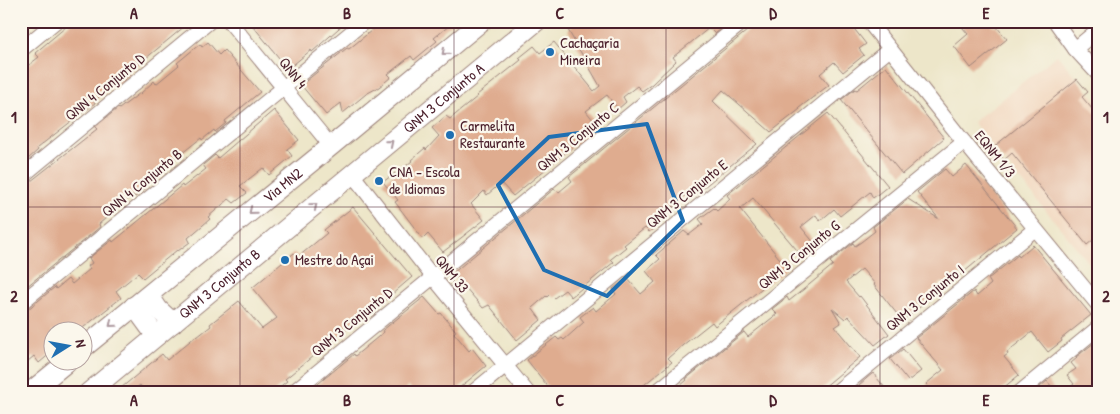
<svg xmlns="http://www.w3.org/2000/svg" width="1120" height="414" font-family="'Patrick Hand',sans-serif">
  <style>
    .built { fill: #f1d5bc }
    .building { fill: #dfac8f }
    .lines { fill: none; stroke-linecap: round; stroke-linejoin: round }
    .street-casing { stroke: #9c827a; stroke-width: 16 }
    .secondary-casing { stroke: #9c827a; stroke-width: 21 }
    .street { stroke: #fff; stroke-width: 14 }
    .secondary { stroke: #fff; stroke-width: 19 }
    .oneway { stroke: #ae9aa0 }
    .marked { fill: none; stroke: #1f6fb2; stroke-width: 4; stroke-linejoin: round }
    .grid { fill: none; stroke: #4a1f2b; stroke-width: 1; stroke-opacity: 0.55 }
    .poi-dot { fill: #1f6fb2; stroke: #fbf7ec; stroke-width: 2 }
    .labels { text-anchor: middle; stroke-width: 4.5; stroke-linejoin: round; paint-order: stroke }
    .poi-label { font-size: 15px; fill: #4a1f2b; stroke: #fbf7ec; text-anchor: start }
    .street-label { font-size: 15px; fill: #4a1f2b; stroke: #fbf7ec }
    .neatline { fill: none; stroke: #4a1f2b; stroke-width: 2 }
    .grid-label { font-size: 16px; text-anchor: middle; font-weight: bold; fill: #4a1f2b }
  </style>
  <rect width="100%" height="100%" fill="#fbf7ec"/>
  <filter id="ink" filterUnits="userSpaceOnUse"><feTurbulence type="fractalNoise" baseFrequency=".02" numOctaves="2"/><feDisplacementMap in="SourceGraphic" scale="10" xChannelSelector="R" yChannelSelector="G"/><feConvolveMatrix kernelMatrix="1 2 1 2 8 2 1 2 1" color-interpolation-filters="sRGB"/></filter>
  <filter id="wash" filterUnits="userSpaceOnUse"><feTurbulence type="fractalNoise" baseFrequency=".0096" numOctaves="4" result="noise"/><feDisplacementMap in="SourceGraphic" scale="20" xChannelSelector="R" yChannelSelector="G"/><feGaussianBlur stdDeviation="1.12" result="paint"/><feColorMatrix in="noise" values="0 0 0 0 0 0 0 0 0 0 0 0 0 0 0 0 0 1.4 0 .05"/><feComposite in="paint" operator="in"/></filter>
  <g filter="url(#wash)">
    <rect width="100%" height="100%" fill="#ede6c9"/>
    <path class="built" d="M1057 55 1099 104V275L973 122Z"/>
    <g id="blocks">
      <g class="building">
        <path d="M73 21H191L128 73 130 75 118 84 117 83 94 101 95 103 37 148 38 150 27 160 25 158 21 161V71L39 57 35 53Z"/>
        <path d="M249 21H347L312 52 311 50 288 69Z"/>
        <path d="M383 21H455L434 38 437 41 414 60 411 56 388 74 391 77 379 87 366 94 343 113 341 103 326 115 301 85 347 48 349 49Z"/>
        <path d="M578 21 729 22 715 34 709 28 673 57 676 61 652 84 642 91 637 86 623 97 626 102 618 109 607 95 586 111 598 126 513 196 501 183 487 195 484 191 471 204 484 220 443 252 428 234 423 239 395 202 398 200 383 182 395 173 396 174 412 161 411 160 425 148 426 150 439 136 432 128 446 116 450 119 478 96 477 95 521 60 519 58 534 46 540 53 554 42 594 91 600 86 568 30Z"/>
        <path d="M759 21H809L814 26 817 21H848L866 44 859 49 864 55 843 72 834 62 820 74 829 85 799 108 800 109 771 132 723 90 713 101 757 144 693 196 689 192 654 222 657 226 649 232 645 228 624 245 626 247 611 259 614 262 571 297 565 290 554 298 550 294 547 297 546 296 532 308 541 320 517 340 489 305 483 308 453 273 554 189 559 192 572 181 569 177Z"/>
        <path d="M957 21H989L994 27 996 26 1007 39 971 68 954 46 968 34Z"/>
        <path d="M208 42 219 55 224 50 260 92 225 121 226 123 215 132 214 130 202 140 201 138 166 166 168 167 144 187 146 188 135 197 133 195 121 205 99 224 100 227 21 291V189L97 129 95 127 118 108 119 109 140 93V94L154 81 156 84 179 65 177 63 200 44 202 47Z"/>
        <path d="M886 66 944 138 902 174 841 100 855 89 857 90Z"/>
        <path d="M1077 79 1088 92 1082 97 1099 117V235L1087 245 1012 153 1004 160 995 149 996 145Z"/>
        <path d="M274 110 299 140 287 149 292 156 269 175 263 168 240 186 247 193 234 203 229 199 208 217 210 219 188 238 190 242 178 251 177 250 143 278 138 273 116 291 121 298 79 331 52 332V352L39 363 34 356 21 367V315L55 287 56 289 68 279 72 284 90 269 88 266 92 263 89 258 112 240 113 242 182 185 183 187 206 169 203 165 215 155 218 158Z"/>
        <path d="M828 113 888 186 873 198 870 192 840 216 834 209 820 221 816 215 801 227 816 245 802 256 753 198 740 209 787 268 715 326 712 322 683 345 668 358 672 362 634 393H553L527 360 556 337 559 340 562 338 564 340 584 322 580 317 593 307 596 311 616 294 613 289 627 278 641 294 655 282 646 271 660 259 656 255 684 231 689 235 703 224 699 219 714 208 717 211 730 199 727 195Z"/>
        <path d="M966 165 1017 228 946 287 943 282 928 294 931 298 905 319H901L874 285 875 284 862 269 846 282 859 297 860 296 889 334 875 345 848 316 845 319 832 308 841 323 835 327 860 357 817 393H672L687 380 686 379 744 332 748 337 777 314 772 309 787 297 789 301 804 289 833 265 830 262 853 243 855 246 861 242 875 231 873 227 908 199 939 219 917 192 945 169 952 177Z"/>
        <path d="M353 207 412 277 369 314 365 317 363 315 325 348 324 347 296 370 285 379 287 381 272 393H147L140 385 130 393H115L162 354 167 360 196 336 197 337 211 326 210 324 239 301 262 329 277 318 252 288 294 253 298 257 327 233 324 230Z"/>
        <path d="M1033 245 1091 315 1061 339 1062 341 1048 352 1032 332 1007 352 1008 354 1004 357 1019 375 997 393H934L926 384 943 370 916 338 974 291 977 296 991 284 988 279 1018 255 1019 257Z"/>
        <path d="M424 297 439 314 441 313 456 331 454 333 469 351 472 348 486 366 453 393H414L409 386 401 393H307L354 354 355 356 384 332 383 330Z"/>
        <path d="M1099 339V393H1064L1074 384 1067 375 1076 369 1071 363 1077 358 1076 357Z"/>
        <path d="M903 349 921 371 908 381 890 359Z"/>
        <path d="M873 373 889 393H850L859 385Z"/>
        <path d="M1047 381 1057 393H1033Z"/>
      </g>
    </g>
  </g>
  <g filter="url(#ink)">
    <use href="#blocks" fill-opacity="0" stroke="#9c827a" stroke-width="1"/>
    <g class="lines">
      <defs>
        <g id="street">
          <path d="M229 21 331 146"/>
          <path d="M868 21 964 142 1099 306"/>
          <path d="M1055 21 1075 49 1099 75"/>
          <path d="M1075 49 1099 29"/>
          <path d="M21 50 56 21"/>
          <path d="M352 174 433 277 528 393"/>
          <path d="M21 177 210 21"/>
          <path d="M21 303 365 21"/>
          <path d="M292 393 744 21"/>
          <path d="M472 393 890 49"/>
          <path d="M655 393 964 142"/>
          <path d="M835 393 1035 229"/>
          <path d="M1019 393 1099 327"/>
        </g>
        <g id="secondary">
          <path d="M149 295 158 309 173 323"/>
          <path d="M134 306 156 336"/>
          <path id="s1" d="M82 349 331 146 482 21"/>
          <path d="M29 393 67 362"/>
          <path id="s2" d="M88 393 537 21"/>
        </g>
      </defs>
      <use href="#street" class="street-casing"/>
      <use href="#secondary" class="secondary-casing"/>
      <use href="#street" class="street"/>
      <use href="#secondary" class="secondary"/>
    </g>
    <defs><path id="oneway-chevron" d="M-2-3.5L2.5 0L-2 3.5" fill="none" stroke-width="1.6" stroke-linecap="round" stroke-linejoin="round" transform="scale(1.25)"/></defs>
    <g class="oneway">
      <use href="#oneway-chevron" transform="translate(445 52) rotate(140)"/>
      <use href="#oneway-chevron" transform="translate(390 143) rotate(-40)"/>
      <use href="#oneway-chevron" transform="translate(314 206) rotate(-40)"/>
      <use href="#oneway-chevron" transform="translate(252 211) rotate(141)"/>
      <use href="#oneway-chevron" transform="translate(112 324) rotate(140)"/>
    </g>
  </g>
  <path class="marked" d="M647 124 683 221 607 296 544 270 498 185 549 137Z"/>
  <path class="grid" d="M240 21V393M454 21V393M666 21V393M880 21V393M21 207H1099"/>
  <g class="poi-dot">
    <circle cx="550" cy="52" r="5"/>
    <circle cx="450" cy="135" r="5"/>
    <circle cx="379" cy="181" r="5"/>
    <circle cx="285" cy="260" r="5"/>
  </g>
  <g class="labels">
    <g class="poi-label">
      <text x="560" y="48">Cachaçaria<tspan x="560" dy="17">Mineira</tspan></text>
      <text x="460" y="131">Carmelita<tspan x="460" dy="17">Restaurante</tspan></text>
      <text x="389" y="177">CNA - Escola<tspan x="389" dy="17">de Idiomas</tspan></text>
      <text x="295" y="265">Mestre do Açai</text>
    </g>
    <g class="street-label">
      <text transform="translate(293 73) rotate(51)" y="5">QNN 4</text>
      <text transform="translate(105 87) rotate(-39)" y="5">QNN 4 Conjunto D</text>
      <text dy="5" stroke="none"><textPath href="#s2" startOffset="462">QNM 3 Conjunto A</textPath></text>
      <text transform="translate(578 137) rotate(-39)" y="5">QNM 3 Conjunto C</text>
      <text transform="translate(995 154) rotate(51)" y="5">EQNM 1/3</text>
      <text transform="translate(142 183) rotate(-39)" y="5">QNN 4 Conjunto B</text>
      <text dy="5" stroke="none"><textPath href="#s1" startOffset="259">Via MN2</textPath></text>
      <text transform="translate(687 194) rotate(-39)" y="5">QNM 3 Conjunto E</text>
      <text transform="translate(799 255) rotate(-39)" y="5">QNM 3 Conjunto G</text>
      <text transform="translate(452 274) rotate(51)" y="5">QNM 33</text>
      <text dy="5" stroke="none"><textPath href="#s2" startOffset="171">QNM 3 Conjunto B</textPath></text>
      <text transform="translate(925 298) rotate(-39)" y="5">QNM 3 Conjunto I</text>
      <text transform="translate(352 322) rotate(-39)" y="5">QNM 3 Conjunto D</text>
    </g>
  </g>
  <rect width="1120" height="414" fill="none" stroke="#fbf7ec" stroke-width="55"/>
  <g transform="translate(68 346) rotate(79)"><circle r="24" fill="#fbf7ec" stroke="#b4a19f"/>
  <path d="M0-4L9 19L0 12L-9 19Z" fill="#1f6fb2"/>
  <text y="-8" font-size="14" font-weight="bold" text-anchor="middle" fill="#4a1f2b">N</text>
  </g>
  <rect x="28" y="28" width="1064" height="358" class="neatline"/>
  <g class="grid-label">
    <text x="134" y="19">A</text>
    <text x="347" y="19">B</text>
    <text x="560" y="19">C</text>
    <text x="773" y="19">D</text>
    <text x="986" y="19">E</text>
    <text x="14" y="123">1</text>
    <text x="1106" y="123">1</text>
    <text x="14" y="302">2</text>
    <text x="1106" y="302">2</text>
    <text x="134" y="406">A</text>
    <text x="347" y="406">B</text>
    <text x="560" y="406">C</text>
    <text x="773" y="406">D</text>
    <text x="986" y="406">E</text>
  </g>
</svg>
